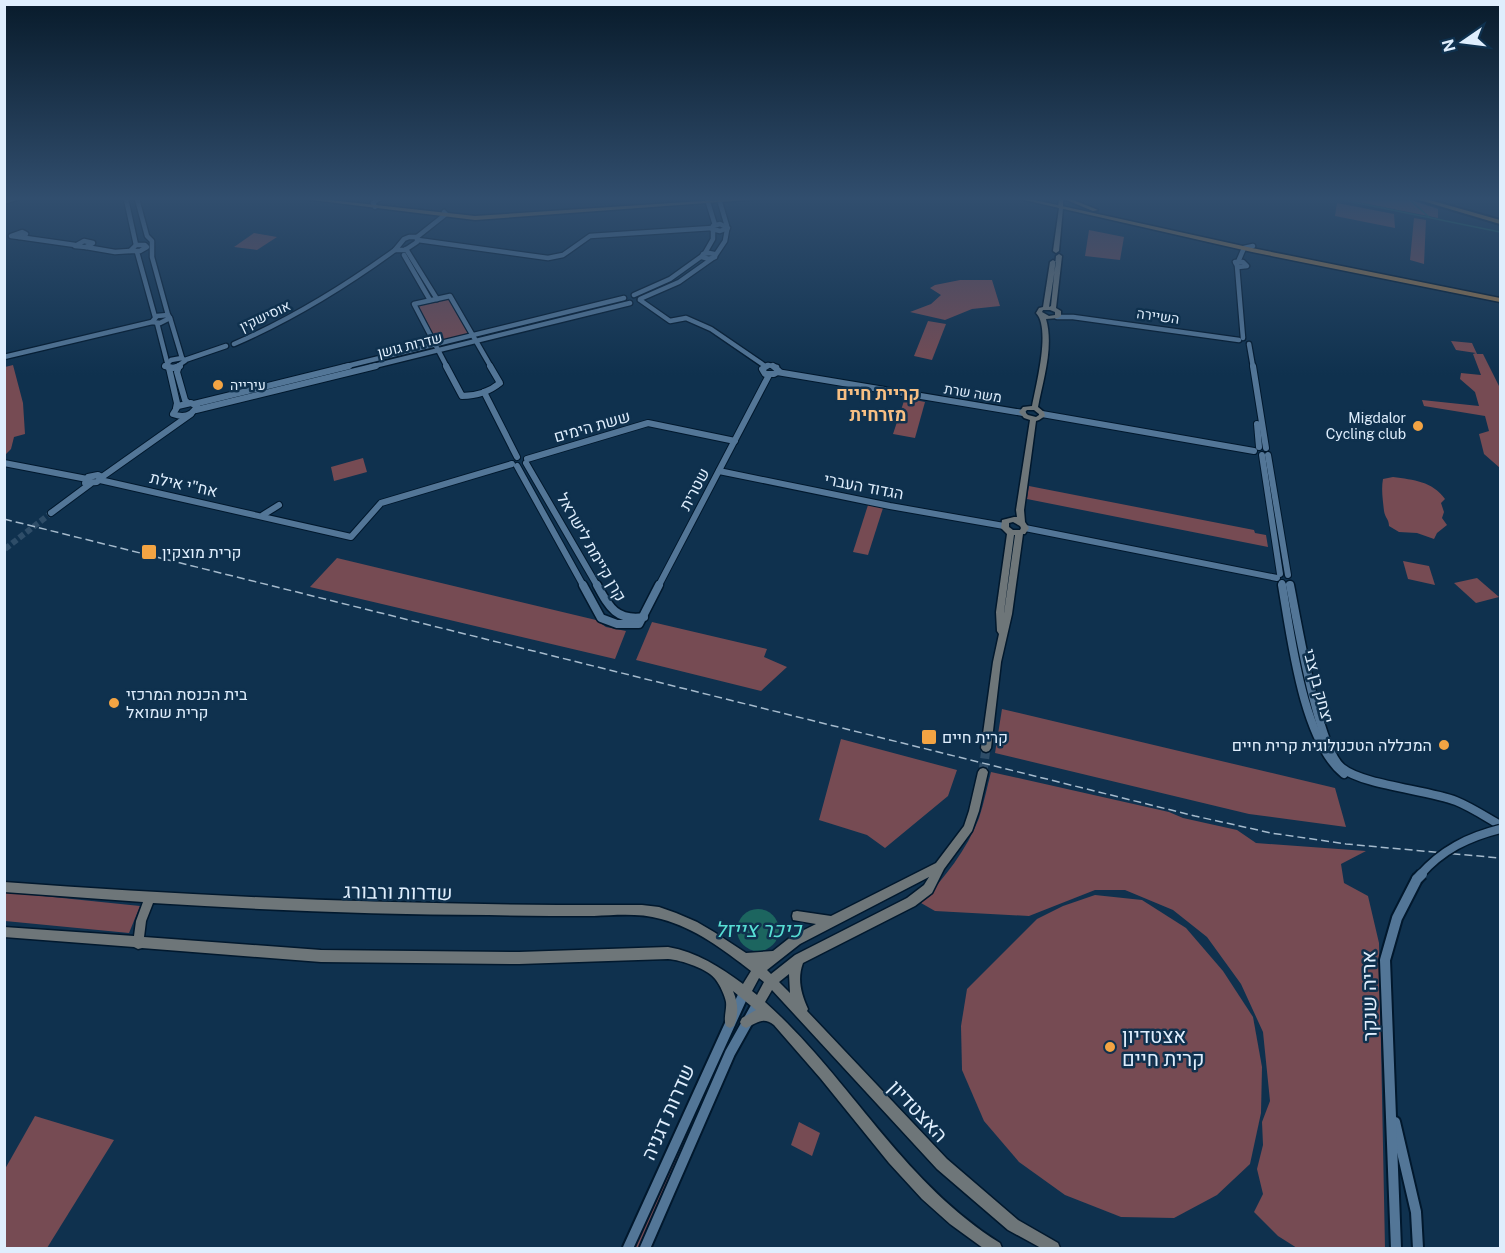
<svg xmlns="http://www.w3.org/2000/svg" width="1505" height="1253" font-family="'Public Sans',Heebo,sans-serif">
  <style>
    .green { fill: #764b53 }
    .water { fill: #1c655f }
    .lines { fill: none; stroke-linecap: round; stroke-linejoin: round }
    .stream { stroke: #1c655f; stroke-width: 1.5 }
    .tertiary-tunnel { stroke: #2e4d68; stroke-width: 6; stroke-dasharray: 6 3; stroke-linecap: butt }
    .secondary-tunnel { stroke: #2e4d68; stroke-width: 9; stroke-dasharray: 9 4.5; stroke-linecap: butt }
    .tertiary-far3-casing { stroke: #01182d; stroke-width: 7 }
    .tertiary-far2-casing { stroke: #01182d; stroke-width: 8 }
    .tertiary-far1-casing { stroke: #01182d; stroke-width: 11 }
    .tertiary-casing { stroke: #01182d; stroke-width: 14 }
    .secondary-casing { stroke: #01182d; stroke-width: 3 }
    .primary-casing { stroke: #01182d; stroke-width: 3 }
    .trunk-casing { stroke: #01182d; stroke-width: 3 }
    .motorway-casing { stroke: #01182d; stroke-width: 4 }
    .tertiary-far3 { stroke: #537697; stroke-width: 4.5 }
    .tertiary-far2 { stroke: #537697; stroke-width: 6 }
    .tertiary-far1 { stroke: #537697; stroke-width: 8 }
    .tertiary { stroke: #537697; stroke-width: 10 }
    .secondary { fill: #6e7679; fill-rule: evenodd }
    .primary { fill: #8a765c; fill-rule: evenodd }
    .trunk { fill: #9c7648; fill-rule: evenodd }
    .motorway { fill: #ae7634; fill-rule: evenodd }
    .rail { stroke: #a5bacc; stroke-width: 1.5; stroke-dasharray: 8 4; stroke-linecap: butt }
    .tertiary-bridge-far1-casing { stroke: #01182d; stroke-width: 11; stroke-linecap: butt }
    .tertiary-bridge-casing { stroke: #01182d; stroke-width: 14; stroke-linecap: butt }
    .tertiary-bridge-far1 { stroke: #537697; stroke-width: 8 }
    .tertiary-bridge { stroke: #537697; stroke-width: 10 }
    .poi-dot { fill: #f3a443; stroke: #0f314e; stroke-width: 2 }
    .labels { text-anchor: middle; stroke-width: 5; stroke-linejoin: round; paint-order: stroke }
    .far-street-label { font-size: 14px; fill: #dfeefd; stroke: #0f314e }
    .far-poi-label { font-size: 14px; fill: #dfeefd; stroke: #0f314e; text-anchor: start }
    .street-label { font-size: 16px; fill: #dfeefd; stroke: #0f314e }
    .poi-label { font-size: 16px; fill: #dfeefd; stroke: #0f314e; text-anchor: start }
    .far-district-label { font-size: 18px; font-weight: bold; fill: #f7bf83; stroke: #0f314e }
    .near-street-label { font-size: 20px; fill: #dfeefd; stroke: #0f314e }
    .near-poi-label { font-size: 20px; fill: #dfeefd; stroke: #0f314e; text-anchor: start }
    .near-water-label { font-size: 21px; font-style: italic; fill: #57ded4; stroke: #0f314e }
  </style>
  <rect width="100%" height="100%" fill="#0f314e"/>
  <g class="green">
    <path d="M1343 199H1408L1438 209V218Z"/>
    <path d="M1337 203 1394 214 1395 228 1335 216Z"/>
    <path d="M1414 218 1426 220 1424 264 1410 260Z"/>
    <path d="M1089 230 1124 237 1120 260 1085 256Z"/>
    <path d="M254 233 277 237 257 250 234 247Z"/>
    <path d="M960 280H992L1000 306 972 309 945 320 910 312 931 304 941 295 930 288 935 285Z"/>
    <path d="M448 298 469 334 437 342 418 305Z"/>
    <path d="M928 321 946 324 932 360 914 356Z"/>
    <path d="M1451 341 1472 343 1477 354H1483L1500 388V468L1484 454 1479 434 1489 431 1485 416 1424 406 1422 400 1479 406 1475 392 1460 379 1461 373 1481 375 1473 354 1476 353 1456 350Z"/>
    <path d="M13 365 23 403 25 434 14 437 11 449 5 455V367Z"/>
    <path d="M905 398 925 402 915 438 893 434Z"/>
    <path d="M363 458 367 472 334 481 331 467Z"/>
    <path d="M1393 477C1414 480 1432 481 1445 499L1441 503 1444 512 1442 518 1447 525 1437 533 1434 539 1417 533 1399 532 1389 526C1389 519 1385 518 1384 511 1383 501 1381 490 1383 479Z"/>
    <path d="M1029 486 1254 530 1255 533 1266 535 1268 547 1027 499Z"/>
    <path d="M868 505 883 508 868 555 853 552Z"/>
    <path d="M337 558 596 620 606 627 626 631 615 659 310 587Z"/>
    <path d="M1403 561 1429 566 1435 585 1408 579Z"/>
    <path d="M1477 578 1499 597 1476 603 1454 583Z"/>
    <path d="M652 622 767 649 764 657 787 667 761 691 636 660Z"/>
    <path d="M1002 709 1335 788 1346 827 1249 814 995 753Z"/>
    <path d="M841 739 957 770 948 796 885 848 867 835 819 820Z"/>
    <path d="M991 772 1169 812 1183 818 1237 830 1256 843 1366 851 1341 864 1344 883 1368 896 1379 943 1385 1248H1297L1278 1236 1254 1212 1263 1194 1257 1169 1263 1145 1262 1122 1270 1101 1263 1032 1241 984 1207 937 1173 910 1125 890H1095L1029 916 935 911 921 903C944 878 967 850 979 818 984 803 987 787 991 772Z"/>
    <path d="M4 892 140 906 129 933 5 921Z"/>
    <path d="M1095 895 1142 900 1186 928 1223 971 1253 1017 1262 1067 1261 1113 1250 1164 1217 1195 1174 1218 1121 1217 1065 1195 1019 1162 984 1121 962 1070 961 1026 967 989 1037 919 1063 906Z"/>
    <path d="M701 1089 710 1095 642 1248H630Z"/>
    <path d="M35 1116 114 1140 47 1248H5V1169Z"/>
    <path d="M799 1122 820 1133 812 1156 791 1145Z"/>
  </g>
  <circle class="water" cx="758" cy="930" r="21"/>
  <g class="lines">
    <g class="stream">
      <path d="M1338 199 1500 232"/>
      <path d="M1409 199 1429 217"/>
    </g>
    <path class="tertiary-tunnel" d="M5 549 51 513"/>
    <path class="secondary-tunnel" d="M983 772 986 748"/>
    <defs>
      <g id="tertiary-far3">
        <path d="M126 199 136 245"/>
        <path d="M137 199 147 236 152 241V257L168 315"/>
        <path d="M707 199 715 225"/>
        <path d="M719 199 727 226"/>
        <path d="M375 207 373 203 379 199"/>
        <path d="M720 224 728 228 720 231 712 229 713 226Z"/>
        <path d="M22 232 26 234 19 237 11 236Z"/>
        <path d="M19 237 75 245"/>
        <path d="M409 237H417V242L405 250H395L404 239Z"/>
        <path d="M417 237 446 214 444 212"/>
        <path d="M418 240 548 258 563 255 590 236 712 228"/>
        <path d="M84 241 93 243 86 247 75 246Z"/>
        <path d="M136 245H145L147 247 140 251H130Z"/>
        <path d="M86 247 115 252 130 251"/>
        <path d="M406 249 437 299"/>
        <path d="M137 252 155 317"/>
        <path d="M705 253 713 239V230"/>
        <path d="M709 253 714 254 715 257 709 259 702 257 703 254Z"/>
        <path d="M404 255 430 300"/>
        <path d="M715 256 725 241 727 230"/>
        <path d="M1235 262H1243L1247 266 1238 267Z"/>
        <path d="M1238 262 1244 248 1253 246"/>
        <path d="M1237 266 1243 338"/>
        <path d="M634 295 670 279 702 256"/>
        <path d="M640 299 679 282 713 258"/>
        <path d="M640 300 670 321 686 318 711 329 765 366"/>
        <path d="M168 315 170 318 160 323 152 322 157 316Z"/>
        <path d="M1057 317H1073L1239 340"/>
        <path d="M170 318 182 358"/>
        <path d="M157 323 167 362"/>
        <path d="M234 344C292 319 344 287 395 250"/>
        <path d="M1249 344 1253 367"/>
        <path d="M4 357 152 322"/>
        <path d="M185 360 226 346"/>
        <path d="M168 367 165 366 171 360 182 358 185 361 176 367"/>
        <path d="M343 367 624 298"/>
        <path d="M370 367 630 303"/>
        <path d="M447 367 414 304 450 296 491 367"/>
        <path d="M765 367 768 365 777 367"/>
      </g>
      <g id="tertiary-far2">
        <path d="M165 366 173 368 180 366"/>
        <path d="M179 366 177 372 185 400 188 403"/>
        <path d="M446 366 462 396C476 396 489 392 500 383L490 366"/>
        <path d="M767 366 762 369 765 374H774L779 371 773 366"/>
        <path d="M1253 366 1266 448"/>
        <path d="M169 368 177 403 176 408"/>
        <path d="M777 372 1023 413"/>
        <path d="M484 392 517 457"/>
        <path d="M191 403 197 406C192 416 183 418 173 414L178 406Z"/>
        <path d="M194 404 349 366"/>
        <path d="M196 410 376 366"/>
        <path d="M1042 414 1254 451"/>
        <path d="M1257 424 1259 447"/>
        <path d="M1262 455 1280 574"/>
        <path d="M1268 455 1288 575"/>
        <path d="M527 459 648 423 735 441"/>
        <path d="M4 463 87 479"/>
        <path d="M526 463 598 587"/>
        <path d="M517 466 584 587"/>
        <path d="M719 471 890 506 1004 526"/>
        <path d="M98 475 102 477 97 482 85 483 88 477Z"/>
        <path d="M102 477 191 414"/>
        <path d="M100 480 351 537 381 503 512 464"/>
        <path d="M51 513 90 484"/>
        <path d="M263 515 279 505"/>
        <path d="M1025 528 1277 578"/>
        <path d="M1282 583 1283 587"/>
        <path d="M658 587 769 375"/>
      </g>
      <g id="tertiary-far1">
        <path d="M583 585 601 618 617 624H639L659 585"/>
        <path d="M597 585C609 607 616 621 644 617"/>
        <path d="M1282 585C1291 637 1303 741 1344 774"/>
        <path d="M1290 585C1297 620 1318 749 1342 768 1363 785 1428 790 1456 801 1471 807 1486 817 1500 825"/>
      </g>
      <g id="tertiary">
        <path d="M1395 1122 1416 1212 1418 1248"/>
        <path d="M628 1248 745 991"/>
        <path d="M645 1248 730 1053 758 1003"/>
        <path d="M1396 1248 1385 960 1397 918 1417 879"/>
      </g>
      <g id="secondary">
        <path d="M12 199H20L4 204V201Z"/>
        <path d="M1061 207 1063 208 1059 251 1056 253 1053 251 1059 208Z"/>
        <path d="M1059 254 1062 256 1056 308 1061 311V316L1058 318 1046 319C1054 347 1043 380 1038 407L1044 412 1045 416 1039 420 1036 421 1024 510 1025 522 1029 528 1025 534H1023L1012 614 1001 662 991 748 989 751 986 752 983 751 981 748 993 662 999 634 997 631 996 612 1007 534 1001 528 1002 520 1014 517H1017L1016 510 1030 420 1024 418 1019 412 1023 407 1032 406C1036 385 1051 328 1036 313L1039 308 1043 307 1050 262 1053 260 1056 262 1049 307 1051 306 1056 256ZM1043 310H1050L1055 312V315L1049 316 1042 312ZM1027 410H1034L1039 414V415L1036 417 1028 415 1025 412ZM1013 522 1020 526 1021 528 1020 530H1013L1009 527V523ZM1014 535H1015L1004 613V612Z"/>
        <path d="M983 768 986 769 988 772 979 811 972 831 944 869 932 893 915 906 803 963C797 979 801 994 808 1009L807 1011 947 1159 1018 1220 1058 1243 1060 1248H1041L1008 1230 937 1169 772 990 765 1002C850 1078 901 1181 1000 1243L1002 1248H983L950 1224 922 1199 889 1163 821 1079 774 1025C763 1016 757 1023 746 1028L742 1026 740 1022 742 1018 756 1010 733 991C738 1003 739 1013 734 1026L730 1028 726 1026C723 1018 727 1010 726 1002 725 996 720 985 716 980 709 969 681 960 668 959L519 964 321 962 142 948 138 949 134 947 4 937V927L134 936 136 921 143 902 4 892V882C217 898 429 906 642 905L659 907 676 913 697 922 714 932 746 953 773 951 792 936 816 924 793 920 792 916 793 912 797 911 831 916 936 863 964 826 969 811 978 772 980 769ZM929 877 924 885 907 898 795 955 771 974 767 970 800 944ZM153 903C265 910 377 915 489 915 524 916 559 916 594 916 616 915 640 913 661 919 695 928 724 950 751 971L743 984C720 967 697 952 668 947L519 952 321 950 144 937 146 921ZM789 974 790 993 779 982ZM759 978 764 982 757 995 752 991Z"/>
      </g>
      <path id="primary" d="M1059 199H1063V209L1058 208Z"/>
      <g id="trunk">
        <path d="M304 199H321L475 216 733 199H761L475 220Z"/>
        <path d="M1020 199H1030L1252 248 1500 298V302L1252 252Z"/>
        <path d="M1064 199H1071L1098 210 1093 211Z"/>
      </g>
      <path id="motorway" d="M1416 199H1426L1500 220V224Z"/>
    </defs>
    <use href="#tertiary-far3" class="tertiary-far3-casing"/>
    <use href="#tertiary-far2" class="tertiary-far2-casing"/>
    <use href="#tertiary-far1" class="tertiary-far1-casing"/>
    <use href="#tertiary" class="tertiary-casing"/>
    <use href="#secondary" class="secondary-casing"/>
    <use href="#primary" class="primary-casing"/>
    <use href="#trunk" class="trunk-casing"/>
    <use href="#motorway" class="motorway-casing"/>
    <use href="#tertiary-far3" class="tertiary-far3"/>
    <use href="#tertiary-far2" class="tertiary-far2"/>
    <use href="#tertiary-far1" class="tertiary-far1"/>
    <use href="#tertiary" class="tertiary"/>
    <use href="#secondary" class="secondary"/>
    <use href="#primary" class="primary"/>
    <use href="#trunk" class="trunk"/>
    <use href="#motorway" class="motorway"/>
    <path class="rail" d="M4 519 1195 816 1271 833 1346 844 1500 858"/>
    <defs>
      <path id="tertiary-bridge-far1" d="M1420 875C1442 850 1468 837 1500 829"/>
      <path id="tertiary-bridge" d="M1417 879 1422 874"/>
    </defs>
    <use href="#tertiary-bridge-far1" class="tertiary-bridge-far1-casing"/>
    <use href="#tertiary-bridge" class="tertiary-bridge-casing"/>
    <use href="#tertiary-bridge-far1" class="tertiary-bridge-far1"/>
    <use href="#tertiary-bridge" class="tertiary-bridge"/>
  </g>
  <linearGradient id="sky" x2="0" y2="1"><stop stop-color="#081b2b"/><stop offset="0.53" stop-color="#314e6e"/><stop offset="1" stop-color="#314e6e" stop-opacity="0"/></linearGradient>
  <rect width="1505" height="375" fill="url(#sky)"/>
  <g class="poi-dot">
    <circle cx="218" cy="385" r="6"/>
    <circle cx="1418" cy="426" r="6"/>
    <rect x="141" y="544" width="16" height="16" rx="3"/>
    <circle cx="114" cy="703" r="6"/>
    <rect x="921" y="729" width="16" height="16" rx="3"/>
    <circle cx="1444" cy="745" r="6"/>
    <circle cx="1110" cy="1047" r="6"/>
  </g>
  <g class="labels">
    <g class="far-street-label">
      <text transform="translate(265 316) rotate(-25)" y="5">אוסישקין</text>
      <text transform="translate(1158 316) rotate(8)" y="5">השיירה</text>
      <text transform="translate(410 345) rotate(-14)" y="5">שדרות גושן</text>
      <text transform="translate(973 393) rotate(9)" y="5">משה שרת</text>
    </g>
    <g class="far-poi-label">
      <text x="230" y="390">עירייה</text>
      <text x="1406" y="423" text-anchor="end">Migdalor<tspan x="1406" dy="16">Cycling club</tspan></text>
    </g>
    <g class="street-label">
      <text transform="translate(592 426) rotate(-16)" y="6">ששת הימים</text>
      <text transform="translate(184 484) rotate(12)" y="6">אח"י אילת</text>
      <text transform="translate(864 486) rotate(11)" y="6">הגדוד העברי</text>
      <text transform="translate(694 489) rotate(-62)" y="6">שטרית</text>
      <text transform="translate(592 547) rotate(60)" y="6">קרן קיימת לישראל</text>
      <text transform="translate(1319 686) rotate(75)" y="6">יצחק בן צבי</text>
    </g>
    <g class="poi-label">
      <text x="162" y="558">קרית מוצקין</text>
      <text x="126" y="700">בית הכנסת המרכזי<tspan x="126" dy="18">קרית שמואל</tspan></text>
      <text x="942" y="743">קרית חיים</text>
      <text x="1432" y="751" text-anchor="end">המכללה הטכנולוגית קרית חיים</text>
    </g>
    <g class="far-district-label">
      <text x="878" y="400">קריית חיים<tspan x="878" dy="21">מזרחית</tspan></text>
    </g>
    <g class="near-street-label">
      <text transform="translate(398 892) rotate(1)" y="7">שדרות ורבורג</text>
      <text transform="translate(1369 996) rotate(-91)" y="7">אריה שנקר</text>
      <text transform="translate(918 1111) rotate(47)" y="7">האצטדיון</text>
      <text transform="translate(668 1112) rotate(-66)" y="7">שדרות דגניה</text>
    </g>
    <g class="near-poi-label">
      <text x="1122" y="1043">אצטדיון<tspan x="1122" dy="23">קרית חיים</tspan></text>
    </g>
    <g class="near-water-label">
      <text x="758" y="937">כיכר צייזל</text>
    </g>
  </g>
  <rect width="1505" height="1253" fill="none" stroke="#dfeefd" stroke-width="12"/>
  <g transform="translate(1463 42) rotate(256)" stroke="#0f314e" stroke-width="4.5" paint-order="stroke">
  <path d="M0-4.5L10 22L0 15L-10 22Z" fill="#dfeefd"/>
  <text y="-9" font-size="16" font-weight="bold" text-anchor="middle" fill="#dfeefd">N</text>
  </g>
</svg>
